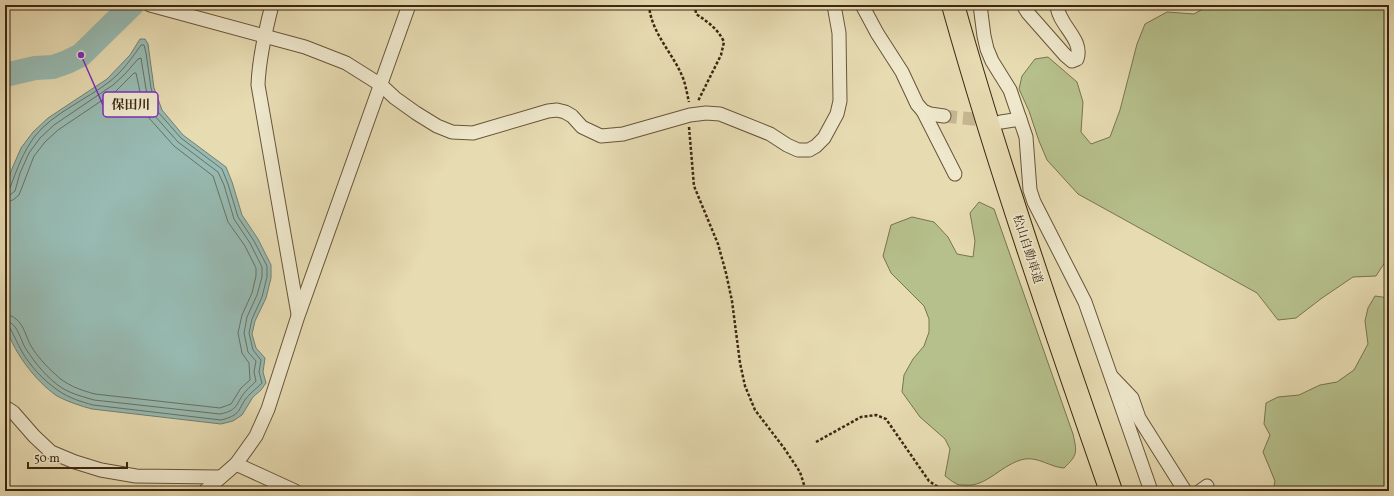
<svg xmlns="http://www.w3.org/2000/svg" width="1394" height="496" font-family="Vollkorn,'Noto Serif JP',serif">
  <style>
    .green { fill: #b6c08c; stroke: #79744e }
    .water { fill: #97bab2; stroke: #738072 }
    .lines { fill: none; stroke-linecap: round; stroke-linejoin: round }
    .shore { stroke: #6a7162; stroke-width: 1 }
    .river { stroke: #97bab2; stroke-width: 24 }
    .street-tunnel { stroke: #c5b792; stroke-width: 13; stroke-dasharray: 13 6; stroke-linecap: butt }
    .street-casing { stroke: #675539; stroke-width: 15 }
    .highway-casing { stroke: #3c2811; stroke-width: 24 }
    .path { stroke: #3c2811; stroke-width: 2.5; stroke-dasharray: 3 2; stroke-linecap: butt }
    .street { stroke: #efe8cd; stroke-width: 13 }
    .highway { stroke: #e7dbb2; stroke-width: 22 }
    .labels { text-anchor: middle; stroke-width: 3.5; stroke-linejoin: round; paint-order: stroke }
    .street-label { font-size: 12px; fill: #3c2811; stroke: #efe8cd }
    .leader { fill: none; stroke: #7b2cbf; stroke-width: 1.5 }
    .callout-dot { fill: #7b2cbf; stroke: #efe8cd; stroke-width: 1.5 }
    .callout { fill: #efe8cd; stroke: #7b2cbf; stroke-width: 1.5 }
    .callout-label { font-size: 13px; text-anchor: middle; font-weight: bold; fill: #3c2811 }
  </style>
  <rect width="100%" height="100%" fill="#e7dbb2"/>
  <filter id="stains"><feTurbulence type="fractalNoise" baseFrequency=".005" numOctaves="4"/><feColorMatrix values="0 0 0 0 .2 0 0 0 0 .09 0 0 0 0 .02 0 0 0 .5 -.17"/></filter>
  <radialGradient id="worn" r=".72"><stop offset=".6" stop-color="#630" stop-opacity="0"/><stop offset="1" stop-color="#630" stop-opacity=".3"/></radialGradient>
  <g class="green">
    <path d="M1210 5H1389V256L1376 276 1353 277 1322 298 1296 318 1278 320 1257 293 1078 194 1047 160 1039 141 1029 111 1019 89 1022 76 1035 59 1048 57 1077 82 1083 102 1081 132 1091 144 1110 137 1120 110 1137 44 1145 24 1167 12 1194 14Z"/>
    <path d="M979 202 994 209 1073 434C1077 452 1078 455 1064 468 1050 467 1039 457 1025 459 1002 463 987 488 964 485 961 485 957 485 955 483 951 481 948 478 945 476L950 449 945 439 920 417 902 392 904 375 913 359 924 346 929 332V319L924 306 891 273 883 256 891 225 912 217 934 222 948 237 957 254 973 257 975 241 970 213Z"/>
    <path d="M1375 296 1389 298V491H1273L1275 481 1263 452 1270 435 1264 424 1266 403 1278 397 1299 395 1320 385 1337 382 1354 370 1368 344 1365 321 1368 308Z"/>
  </g>
  <path class="water" d="M140 39H145L148 44 154 88 162 110 183 135 226 167 232 182 242 215 258 239 271 265V278L266 298 255 321 252 334 256 348 265 358 263 372 266 383 261 390 253 397 242 415 233 421 221 424 92 409C81 406 68 402 57 396 35 381 11 349 5 323V193L11 171 21 148 33 132 48 118 107 79 130 55Z"/>
  <g class="lines">
    <g class="shore">
      <path d="M5 191 10 188C17 169 23 152 35 136 52 114 87 99 109 82 122 72 132 58 141 45H144L146 53 151 88 158 112 181 138 222 169 228 184 238 217 254 241 267 266V277L262 297 252 319 249 333 253 350 261 360 259 372 262 383C258 387 254 390 250 394 236 408 245 414 221 420L93 405C82 402 69 398 59 391 44 381 30 366 21 350 17 343 14 335 10 328L5 326"/>
      <path d="M5 196 10 195 15 191 20 173 29 153 40 138 54 125 113 85 125 74 138 59 141 58 146 89 154 115 178 142 218 172 224 185 234 219 250 243 262 267V277L257 295 247 317 244 333 248 352 256 361 254 372 256 381C253 385 249 387 246 391 235 403 240 410 220 414L94 400C84 397 72 394 62 388 48 379 35 363 26 349 20 340 18 322 5 321"/>
      <path d="M5 202 13 200 19 195 34 156 45 142 58 130 116 91 134 73H136L140 92 149 118 174 146 213 176 228 222 245 246 256 268V276L252 293 242 315 238 333 242 353 249 363 250 380 241 388 231 404 220 408 95 394C80 390 66 385 55 374 46 366 37 356 31 346 26 337 24 325 16 319 13 316 9 315 5 315"/>
    </g>
    <path class="river" d="M5 75 35 68 53 67 67 62 81 55 132 5"/>
    <path class="street-tunnel" d="M944 116 992 121"/>
    <defs>
      <g id="street">
        <path d="M150 5 305 47 346 63 381 85 395 98 416 113 437 126 452 132 473 133 548 111 557 110 565 112 572 116 582 127 601 136 623 134 690 115 706 113 720 114 770 134 787 145 798 150H809L816 146 824 138 837 114 840 101 839 33 834 5"/>
        <path d="M272 5C265 32 259 58 258 85L298 314"/>
        <path d="M862 5 877 33 902 72 917 104 923 111 930 114 944 116"/>
        <path d="M980 5 984 36 987 49 992 61 1010 90 1026 137 1030 190 1034 202 1085 302 1151 491"/>
        <path d="M1023 5 1028 13 1065 55 1072 61 1077 59C1084 39 1058 25 1057 5"/>
        <path d="M923 111 955 174"/>
        <path d="M1001 122 1020 119"/>
        <path d="M1112 377 1132 398 1139 418 1185 491"/>
        <path d="M5 407 13 412 34 436 51 452 75 462 101 470 136 476 219 477"/>
        <path d="M236 464 295 491"/>
        <path d="M205 491 236 464 256 436 268 409 298 316 409 5"/>
        <path d="M1200 491 1207 486"/>
      </g>
      <path id="highway" d="M953 5C999 169 1055 330 1111 491"/>
    </defs>
    <use href="#street" class="street-casing"/>
    <use href="#highway" class="highway-casing"/>
    <g class="path">
      <path d="M649 5C651 33 673 53 683 78 686 86 687 94 689 102"/>
      <path d="M695 5 696 14C708 22 718 29 724 42L721 55 698 101"/>
      <path d="M689 127 694 186 718 244 726 273 732 301 740 363 745 386 755 410 784 448 800 472 806 491"/>
      <path d="M816 442 861 417 876 415 886 419 929 481 944 491"/>
    </g>
    <use href="#street" class="street"/>
    <use href="#highway" class="highway"/>
  </g>
  <g class="labels">
    <g class="street-label">
      <text transform="translate(1028 249) rotate(72)" y="4">松山自動車道</text>
    </g>
  </g>
  <path class="leader" d="M81 55L103 105"/>
  <circle class="callout-dot" cx="81" cy="55" r="4"/>
  <rect class="callout" x="103" y="92" width="55" height="25" rx="4"/>
  <g class="callout-label">
    <text x="131" y="109">保田川</text>
  </g>
  <rect width="1394" height="496" fill="none" stroke="#e7dbb2" stroke-width="20"/>
  <rect x="6" y="6" width="1382" height="484" fill="none" stroke="#3c2811" stroke-width="2"/>
  <rect x="10" y="10" width="1374" height="476" fill="none" stroke="#3c2811"/>
  <path d="M28 462v6h99v-6" fill="none" stroke="#3c2811" stroke-width="2"/>
  <text x="34" y="462" font-size="12" fill="#3c2811" stroke="#efe8cd" stroke-width="3" paint-order="stroke">50 m</text>
  <rect width="100%" height="100%" filter="url(#stains)"/>
  <rect width="100%" height="100%" fill="url(#worn)"/>
</svg>
